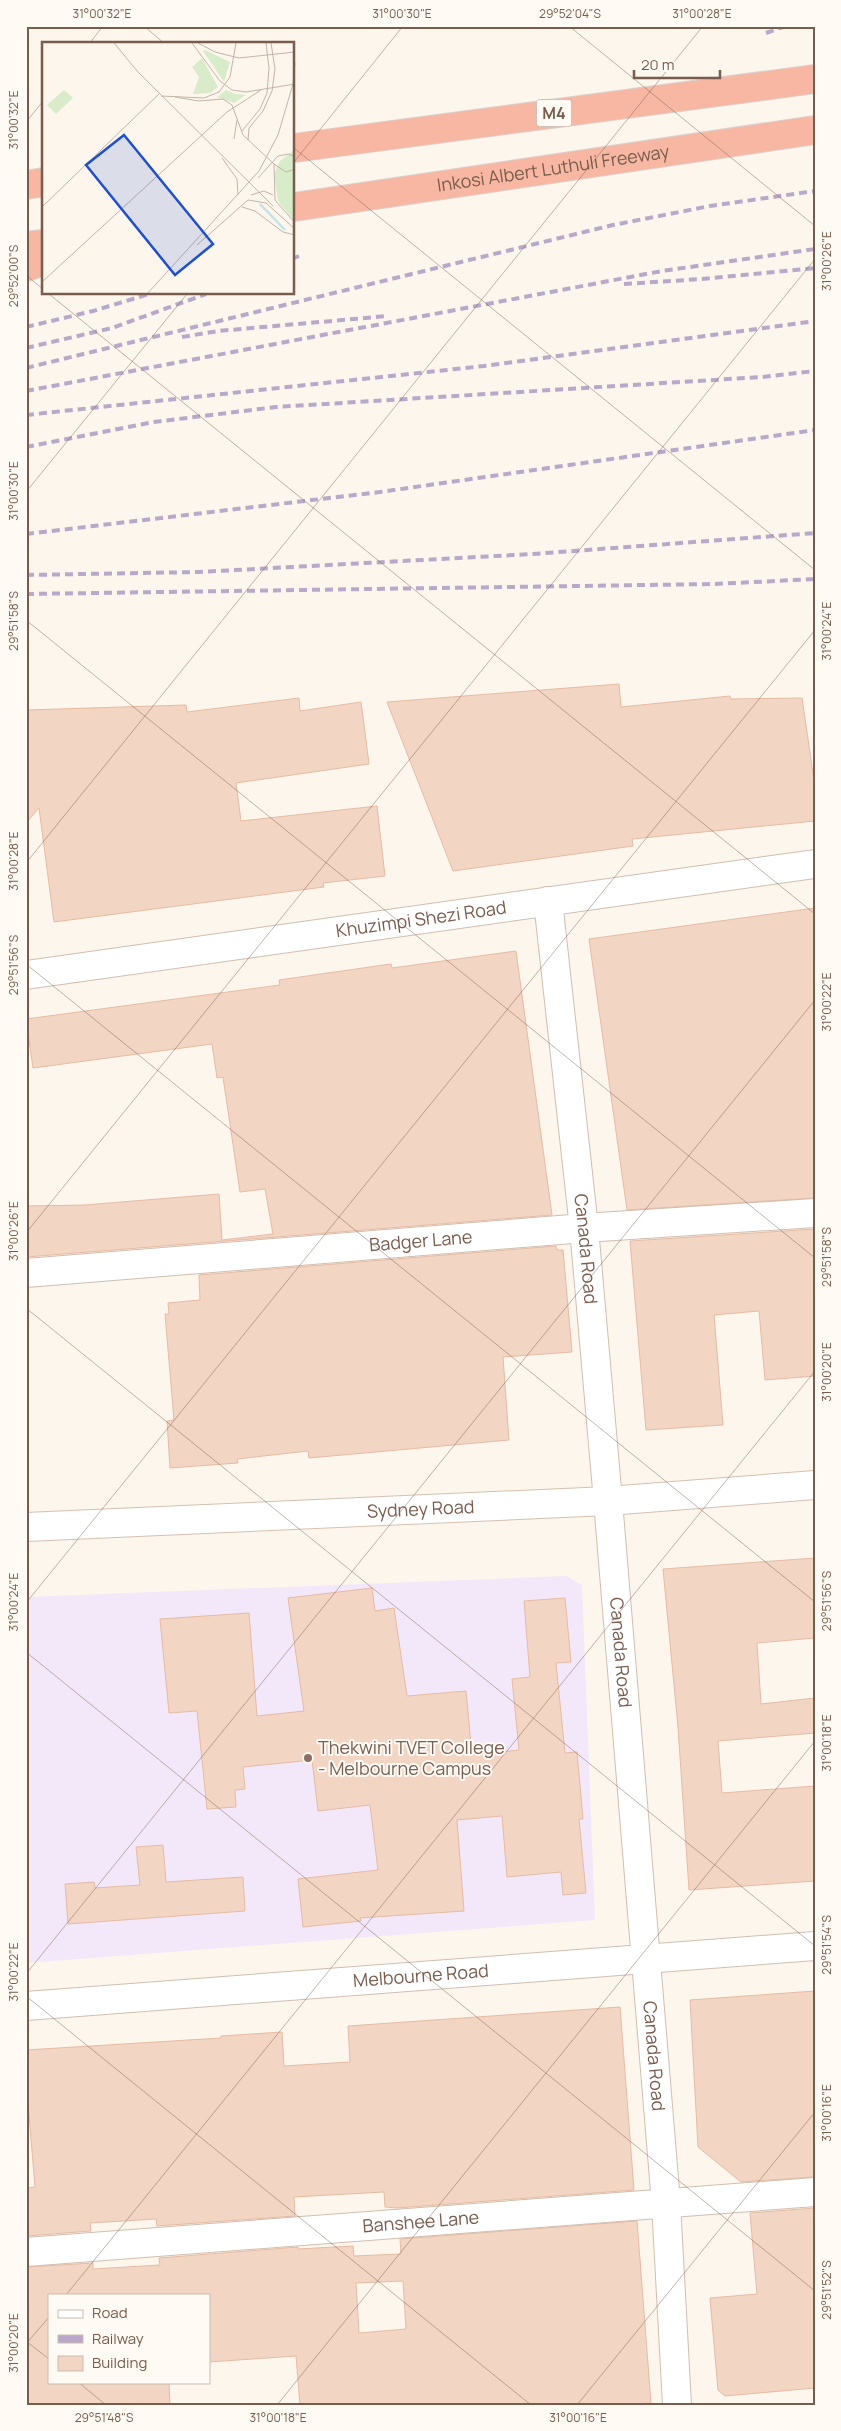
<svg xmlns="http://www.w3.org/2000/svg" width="841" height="2431" font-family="Manrope,sans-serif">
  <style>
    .education { fill: #f3e8fa }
    .building { fill: #f3d5c3; stroke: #e6bba3; fill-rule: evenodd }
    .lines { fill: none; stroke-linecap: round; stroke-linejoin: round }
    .minor-casing { stroke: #d1beb0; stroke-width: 30 }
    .tertiary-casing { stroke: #d1beb0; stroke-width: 30 }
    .secondary-casing { stroke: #d6c0b0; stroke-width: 30 }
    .motorway-casing { stroke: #dad1cd; stroke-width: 30 }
    .minor { stroke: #fff; stroke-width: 28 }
    .tertiary { stroke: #fff; stroke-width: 28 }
    .secondary { stroke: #fff; stroke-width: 28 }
    .motorway { stroke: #f7b7a3; stroke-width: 28 }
    .rail { stroke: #b9a8c9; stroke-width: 4; stroke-dasharray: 8 5; stroke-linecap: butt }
    .ticks { fill: none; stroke: #7a5c4d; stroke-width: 1; stroke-opacity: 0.45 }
    .education-dot { fill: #8d6e63; stroke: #fffaf3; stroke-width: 2 }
    .labels { text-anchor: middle; stroke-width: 4; stroke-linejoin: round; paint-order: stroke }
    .shield { fill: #fffaf3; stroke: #a28b7f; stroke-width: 1 }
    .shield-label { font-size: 16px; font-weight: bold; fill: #7a5c4d }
    .street-label { font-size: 18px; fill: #7a5c4d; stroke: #fffaf3 }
    .education-label { font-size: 18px; fill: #785e54; stroke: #fffaf3; text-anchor: start }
    .inset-river { fill: none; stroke: #bfe3e8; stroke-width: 2.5 }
    .inset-road { fill: none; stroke: #c5b3a7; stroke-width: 1 }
    .view { fill: #1d4ed8; fill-opacity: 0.15; stroke: #1d4ed8; stroke-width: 2.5 }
    .inset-edge { fill: none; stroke: #7a5c4d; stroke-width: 2.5 }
    .neatline { fill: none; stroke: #7a5c4d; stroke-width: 2 }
    .ticks-label { font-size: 12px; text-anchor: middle; fill: #7a5c4d }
  </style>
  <rect width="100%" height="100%" fill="#fdf6ec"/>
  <path class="education" d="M566 1576 582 1585 595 1920 26 1963V1597Z"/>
  <g class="building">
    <path d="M619 684 621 707 730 696 731 699 802 698 815 787V821L632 839 633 846 453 871 387 702Z"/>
    <path d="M299 698 300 711 361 702 369 764 236 783 241 821 377 806 385 876 323 883 324 887 54 922 39 808 26 823V710L186 705 187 712Z"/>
    <path d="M815 908V1198L627 1210 589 939Z"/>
    <path d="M516 951 552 1215 26 1257V1206L85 1205 219 1194 222 1240 273 1234 265 1189 240 1192 223 1077 217 1078 212 1044 33 1068 26 1019 280 985 279 980 391 964 392 968Z"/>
    <path d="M815 1229V1376L765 1380 759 1311 714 1315 723 1425 646 1430 630 1241Z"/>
    <path d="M556 1246 557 1250H563L572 1352 503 1357 509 1440 309 1458 308 1451 237 1459 238 1463 170 1468 167 1421 174 1420 165 1314H169L168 1303 200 1300 199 1275Z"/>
    <path d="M815 1558V1638L757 1643 761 1704 815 1698V1733L718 1741 722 1793 815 1786V1881L689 1890 678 1727 663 1569Z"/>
    <path d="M372 1588 375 1611 394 1608 407 1696 466 1691 472 1755 519 1750 512 1679 530 1677 524 1601 565 1598 571 1662 556 1663 565 1753 577 1752 583 1819H579L586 1893 563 1895 561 1872 507 1877 502 1816 457 1820 464 1911 360 1918 361 1921 303 1927 298 1879 378 1870 370 1805 318 1811 312 1760 243 1767 245 1789 235 1790 236 1807 207 1809 197 1711 169 1713 160 1619 249 1613 257 1716 304 1711 288 1598Z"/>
    <path d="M163 1845 166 1882 243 1877 245 1911 68 1924 65 1884 94 1882 95 1888 140 1885 136 1847Z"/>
    <path d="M815 1991V2177L741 2182 698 2147 690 2000Z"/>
    <path d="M620 2007 634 2190 397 2208 385 2207 384 2192 294 2197 295 2216 157 2226 156 2219 90 2223 91 2231 26 2236V2188L35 2187 26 2078V2050L221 2038V2036L282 2032 284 2066 350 2062 348 2026Z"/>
    <path d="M815 2208V2388L725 2396 718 2390 710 2298 757 2294 750 2213Z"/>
    <path d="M637 2221 651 2403 620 2405H300L296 2356 209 2362V2295H49V2382H169L170 2405H26V2267L93 2263V2269L160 2265 159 2258 298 2247V2249L353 2246 354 2256 401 2254 400 2239ZM403 2281 406 2329 359 2333 356 2283Z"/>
  </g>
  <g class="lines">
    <defs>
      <g id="minor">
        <path id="s1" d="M548 901 584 1228 608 1501 666 2203 677 2405"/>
        <path id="s2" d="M26 1273 584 1228 815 1213"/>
        <path id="s3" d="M26 2006 815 1946"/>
        <path id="s4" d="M26 2252 815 2192"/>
      </g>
      <g id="tertiary">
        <path id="s5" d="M26 975 815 864"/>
      </g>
      <g id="secondary">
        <path id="s6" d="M26 1527 608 1501 815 1485"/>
      </g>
      <g id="motorway">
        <path d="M294 148 815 79"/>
        <path d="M26 185 44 182"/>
        <path id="s7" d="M294 207 815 130"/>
        <path d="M26 246 44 244"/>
        <path d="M26 267 44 261"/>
      </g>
    </defs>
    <use href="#minor" class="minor-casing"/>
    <use href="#tertiary" class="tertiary-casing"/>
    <use href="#secondary" class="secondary-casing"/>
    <use href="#motorway" class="motorway-casing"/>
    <use href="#minor" class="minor"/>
    <use href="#tertiary" class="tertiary"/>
    <use href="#secondary" class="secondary"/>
    <use href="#motorway" class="motorway"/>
    <g class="rail">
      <path d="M766 33 786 26"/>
      <path d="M294 258 299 256"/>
      <path d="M624 284 702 279 815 268"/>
      <path d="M26 327 93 311 149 294"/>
      <path d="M182 337 218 331 388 316"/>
      <path d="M26 348 112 328 206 294"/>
      <path d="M26 368 613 225 710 206 815 191"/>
      <path d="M26 391 662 271 815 249"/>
      <path d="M26 415 484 366 815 321"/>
      <path d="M26 447 154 422 276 407 762 377 815 371"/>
      <path d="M26 534 380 492 815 430"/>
      <path d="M26 575 199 572 533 554 815 533"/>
      <path d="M26 594 714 584 815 579"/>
    </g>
  </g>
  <path class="ticks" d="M144 26 165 44M569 26 815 226M89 44 103 26M26 122 44 100M294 148 815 570M294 162 403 26M26 275 44 290M49 294 815 914M26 492 187 294M26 620 815 1258M26 863 703 26M26 964 815 1602M26 1233 815 259M26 1308 815 1946M26 1603 815 630M26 1652 815 2291M26 1974 815 1000M26 1996 531 2405M66 2295 815 1371M26 2341 49 2359M26 2344 49 2317M78 2382 106 2405M277 2405 815 1741M577 2405 815 2112"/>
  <circle class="education-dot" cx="308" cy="1758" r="5"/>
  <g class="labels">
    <rect class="shield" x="536.5" y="99.5" width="35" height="27" rx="4"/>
    <g class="shield-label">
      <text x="554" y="119">M4</text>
    </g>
    <g class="street-label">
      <text dy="6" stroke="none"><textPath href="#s7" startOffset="262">Inkosi Albert Luthuli Freeway</textPath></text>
      <text dy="6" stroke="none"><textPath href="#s5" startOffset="399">Khuzimpi Shezi Road</textPath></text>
      <text dy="6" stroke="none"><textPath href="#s2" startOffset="396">Badger Lane</textPath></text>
      <text dy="6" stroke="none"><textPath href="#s1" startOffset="350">Canada Road</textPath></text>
      <text dy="6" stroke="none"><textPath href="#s6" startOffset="395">Sydney Road</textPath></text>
      <text dy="6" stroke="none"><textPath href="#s1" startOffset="755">Canada Road</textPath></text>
      <text dy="6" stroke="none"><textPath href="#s3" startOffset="396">Melbourne Road</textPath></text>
      <text dy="6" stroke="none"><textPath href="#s1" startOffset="1160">Canada Road</textPath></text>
      <text dy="6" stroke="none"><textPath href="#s4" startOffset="396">Banshee Lane</textPath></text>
    </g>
    <g class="education-label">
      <text x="318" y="1754">Thekwini TVET College<tspan x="318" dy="21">- Melbourne Campus</tspan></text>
    </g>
  </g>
  <g transform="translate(42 42)">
    <rect width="252" height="252" fill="#fdf6ec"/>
    <path d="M163 8 188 20 182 40 161 9ZM160 16 176 45 168 51 151 52 157 35 150 25ZM22 48 31 56 14 72 5 63ZM184 48 194 52 204 53 192 61 175 55ZM252 108V179L236 159 232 132 238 119Z" fill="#d8ecc9"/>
    <path class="inset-river" d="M218 162 243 188"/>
    <path class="inset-road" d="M72 1 96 30 231 164M150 1 178 39 190 48 204 50 253 42M156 1 173 10 197 16 253 10M251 42 253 21M119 54 162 56 177 50 188 35 194 1M133 55 157 59 181 57 190 63 201 93 232 122 233 158 253 181M200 89 218 67 225 51 227 26 224 1M192 97 195 78M206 98 207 86 221 69 230 49 233 27 229 1M180 116 195 137 196 153M232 122 244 130 253 127M216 136 236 114 247 112 253 115M209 153 222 149 231 153M0 165 118 51M200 165 213 169 241 190 253 193M155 203 206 158 224 161 253 187M0 240 185 70 219 48M105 252 217 129 236 93 251 42"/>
    <path class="view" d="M82 93 171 202 133 233 44 123Z"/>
    <rect width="252" height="252" class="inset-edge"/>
  </g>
  <rect width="841" height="2431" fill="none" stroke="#fffaf3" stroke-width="55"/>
  <rect x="48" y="2294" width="162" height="90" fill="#fffaf3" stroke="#cabbb1"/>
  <rect x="58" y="2310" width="25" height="8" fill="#ffffff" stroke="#cabbb1"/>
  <text x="92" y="2318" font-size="15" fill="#7a5c4d">Road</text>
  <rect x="58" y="2335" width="25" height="8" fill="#b9a8c9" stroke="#cabbb1"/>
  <text x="92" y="2344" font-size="15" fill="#7a5c4d">Railway</text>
  <rect x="58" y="2356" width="25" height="15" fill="#f3d5c3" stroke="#cabbb1"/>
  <text x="92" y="2368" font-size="15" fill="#7a5c4d">Building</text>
  <path d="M634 70v8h86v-8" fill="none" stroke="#7a5c4d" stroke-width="2.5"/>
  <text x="641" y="70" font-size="15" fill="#7a5c4d" stroke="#fffaf3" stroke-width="4" paint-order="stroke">20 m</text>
  <rect x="28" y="28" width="786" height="2376" class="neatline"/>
  <g class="ticks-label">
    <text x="102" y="18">31°00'32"E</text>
    <text x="402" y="18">31°00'30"E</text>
    <text x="570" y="18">29°52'04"S</text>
    <text x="702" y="18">31°00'28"E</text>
    <text transform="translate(14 120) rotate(-90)" y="4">31°00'32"E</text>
    <text transform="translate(827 261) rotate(-90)" y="4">31°00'26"E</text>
    <text transform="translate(14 276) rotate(-90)" y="4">29°52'00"S</text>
    <text transform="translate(14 491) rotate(-90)" y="4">31°00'30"E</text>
    <text transform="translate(14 621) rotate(-90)" y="4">29°51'58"S</text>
    <text transform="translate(827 631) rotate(-90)" y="4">31°00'24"E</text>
    <text transform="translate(14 861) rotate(-90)" y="4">31°00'28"E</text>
    <text transform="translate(14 965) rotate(-90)" y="4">29°51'56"S</text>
    <text transform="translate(827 1002) rotate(-90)" y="4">31°00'22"E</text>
    <text transform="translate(14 1231) rotate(-90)" y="4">31°00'26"E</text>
    <text transform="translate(827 1257) rotate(-90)" y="4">29°51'58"S</text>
    <text transform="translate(827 1372) rotate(-90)" y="4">31°00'20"E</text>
    <text transform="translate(827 1601) rotate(-90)" y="4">29°51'56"S</text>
    <text transform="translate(14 1602) rotate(-90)" y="4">31°00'24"E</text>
    <text transform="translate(827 1743) rotate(-90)" y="4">31°00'18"E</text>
    <text transform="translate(827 1945) rotate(-90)" y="4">29°51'54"S</text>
    <text transform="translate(14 1972) rotate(-90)" y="4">31°00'22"E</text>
    <text transform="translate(827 2113) rotate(-90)" y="4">31°00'16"E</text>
    <text transform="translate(827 2290) rotate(-90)" y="4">29°51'52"S</text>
    <text transform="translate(14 2343) rotate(-90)" y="4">31°00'20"E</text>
    <text x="104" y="2422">29°51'48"S</text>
    <text x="278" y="2422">31°00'18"E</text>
    <text x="578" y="2422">31°00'16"E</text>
  </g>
</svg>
